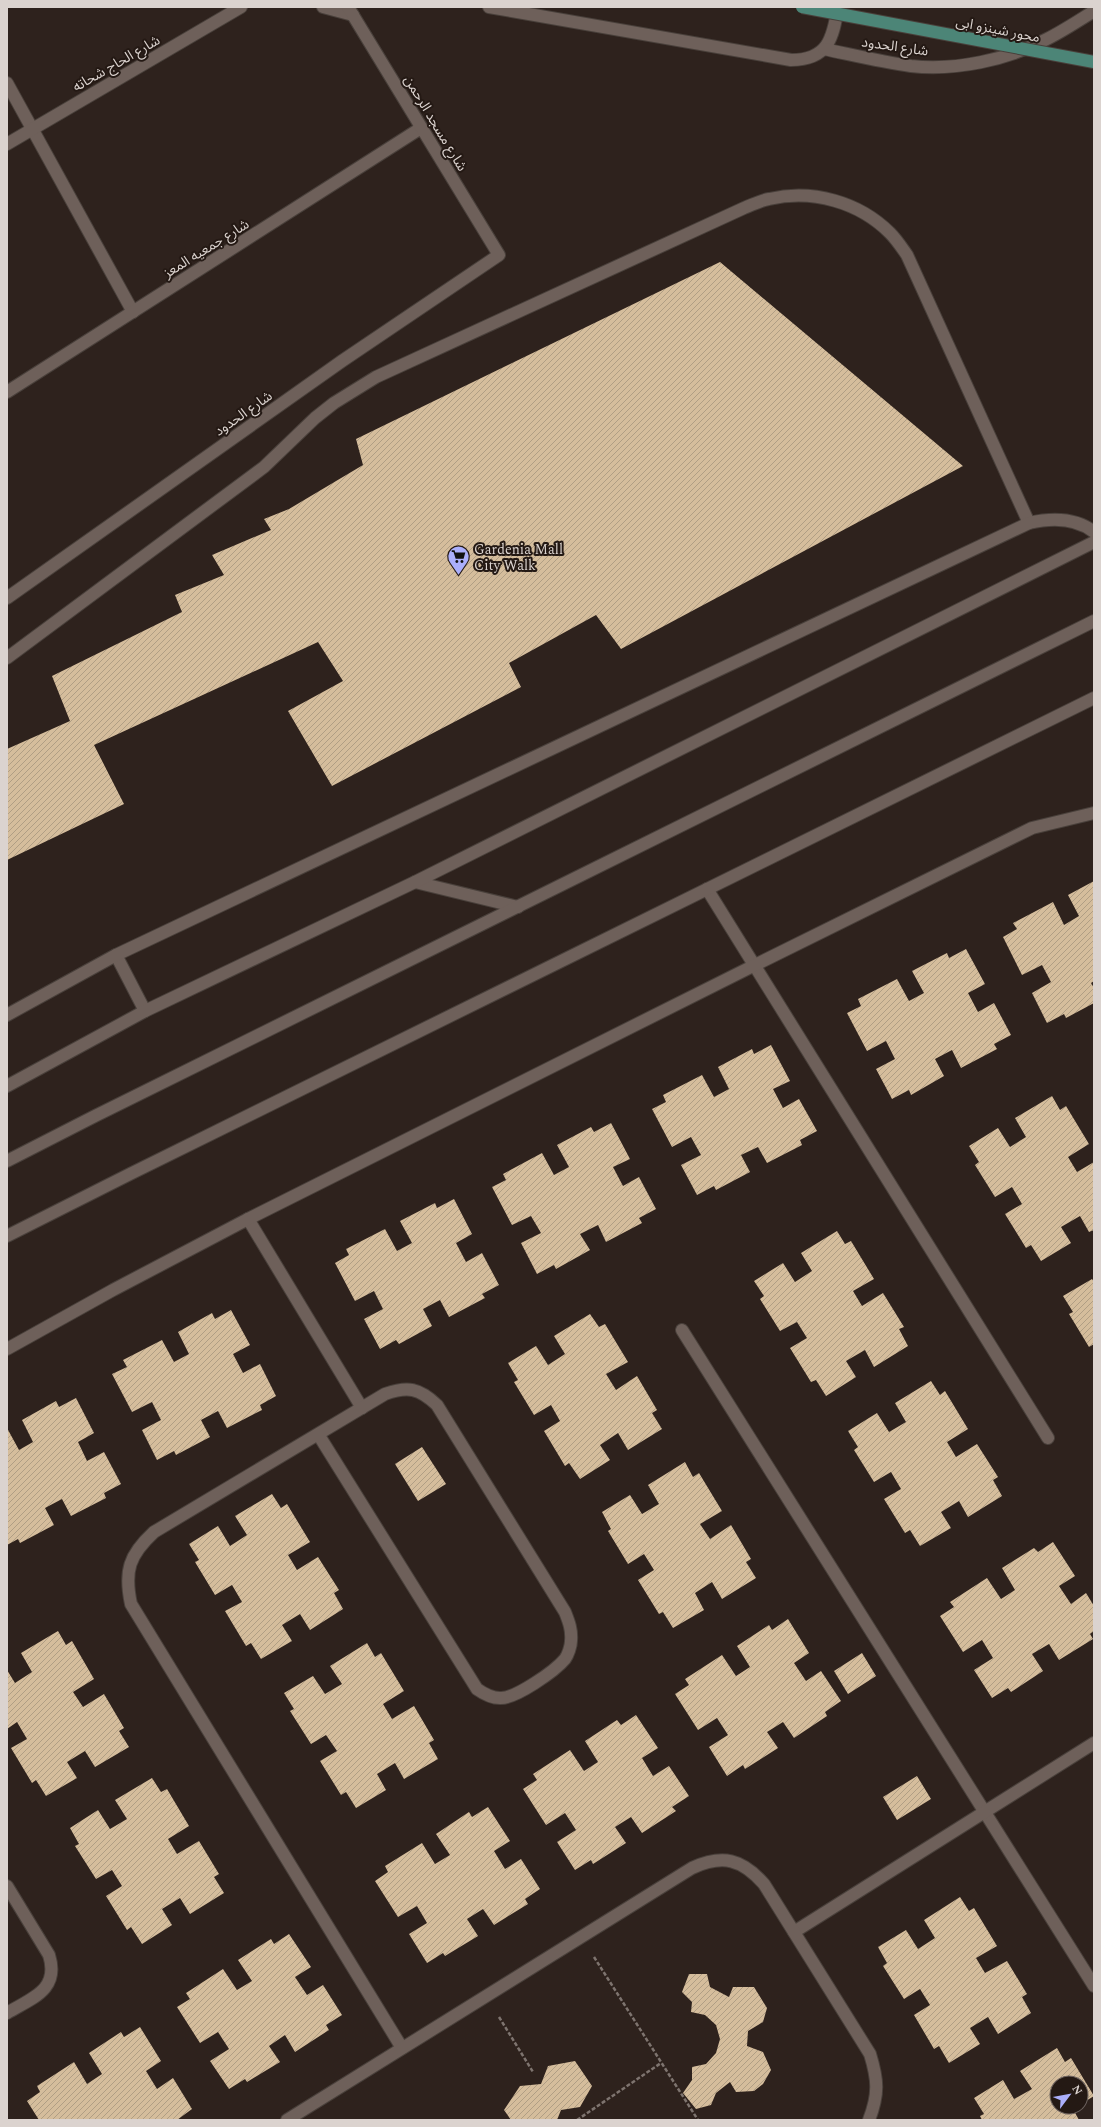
<svg xmlns="http://www.w3.org/2000/svg" width="1101" height="2127" font-family="Spectral,'Noto Sans Arabic',serif">
  <style>
    .building { fill: url(#building-hatch) }
    .lines { fill: none; stroke-linecap: round; stroke-linejoin: round }
    .minor-casing { stroke: #49403b; stroke-width: 14 }
    .path { stroke: #7e746f; stroke-width: 2.5; stroke-dasharray: 4 2; stroke-linecap: butt }
    .minor { stroke: #6e605a; stroke-width: 12 }
    .major-bridge-casing { stroke: #49403b; stroke-width: 14; stroke-linecap: butt }
    .major-bridge { stroke: #4c8577; stroke-width: 12 }
    .labels { text-anchor: middle; stroke-width: 4; stroke-linejoin: round; paint-order: stroke }
    .street-label { font-size: 14px; fill: #dbd3cf; stroke: #241914 }
    .poi-label { font-size: 14px; fill: #dbd3cf; stroke: #241914; text-anchor: start }
  </style>
  <defs>
    <pattern id="building-hatch" width="6" height="6" patternUnits="userSpaceOnUse"><rect width="6" height="6" fill="#d5bd9c"/><path d="M-1 1l2-2M0 6l6-6M5 7l2-2" fill="none" stroke="#b09e84"/></pattern>
  </defs>
  <rect width="100%" height="100%" fill="#2e221d"/>
  <g class="building">
    <path d="M720 262 963 466 621 649 596 615 509 663 521 687 332 786 288 711 343 681 318 642 94 745 124 804 7 860V749L70 721 52 676 182 612 175 595 224 575 212 555 271 530 264 519 289 509 363 465 356 439Z"/>
    <path d="M1094 881V981L1091 983 1094 988V1003L1066 1018 1064 1014 1047 1023 1032 993 1051 982 1042 965 1022 975 1003 937 1017 929 1013 923 1053 902 1064 925 1079 916 1068 895Z"/>
    <path d="M966 949 985 984 968 993 978 1012 994 1003 1011 1035 994 1044 997 1049 961 1068 952 1050 935 1059 944 1076 911 1095 909 1090 892 1099 876 1069 895 1059 886 1041 867 1051 847 1013 861 1006 858 999 897 979 909 1001 924 993 912 971 947 953 949 958Z"/>
    <path d="M771 1045 790 1081 773 1089 783 1108 799 1099 817 1131 800 1140 802 1145 767 1163 758 1147 741 1155 750 1172 716 1190 714 1186 697 1195 681 1165 701 1155 691 1137 672 1147 652 1109 666 1102 663 1095 702 1075 714 1097 729 1089 718 1067 752 1049 754 1054Z"/>
    <path d="M1052 1096 1060 1110 1066 1106 1089 1144 1068 1157 1077 1172 1094 1162V1230L1089 1232 1080 1216 1061 1227 1071 1243 1041 1261 1031 1245 1026 1248 1005 1214 1022 1204 1012 1187 995 1197 975 1165 979 1162 969 1146 998 1128 1010 1147 1026 1137 1015 1118Z"/>
    <path d="M611 1123 630 1159 613 1167 623 1186 639 1177 656 1209 639 1218 642 1223 606 1242 598 1225 580 1234 590 1250 556 1269 554 1265 537 1274 521 1243 541 1233 531 1216 512 1225 492 1187 506 1180 503 1174 542 1153 554 1175 569 1167 557 1145 591 1127 594 1132Z"/>
    <path d="M454 1199 472 1234 456 1243 466 1262 482 1253 499 1285 482 1294 485 1298 449 1317 440 1300 423 1309 432 1326 399 1344 396 1340 380 1349 364 1319 383 1309 374 1291 355 1301 335 1263 349 1255 346 1249 385 1229 397 1251 412 1243 400 1221 435 1203 437 1208Z"/>
    <path d="M837 1231 845 1244 851 1241 874 1279 853 1291 862 1306 883 1293 904 1327 899 1329 908 1346 874 1367 865 1350 846 1361 856 1377 826 1396 816 1380 811 1382 790 1348 807 1338 797 1322 780 1331 760 1299 764 1296 754 1281 783 1263 795 1282 812 1271 801 1253Z"/>
    <path d="M1092 1279 1094 1282V1344L1089 1347 1069 1314 1073 1312 1063 1296Z"/>
    <path d="M231 1310 250 1345 233 1354 243 1373 260 1364 276 1396 260 1405 262 1410 227 1428 218 1411 201 1420 210 1437 176 1455 174 1451 157 1460 142 1430 161 1420 152 1402 132 1412 112 1374 127 1367 123 1360 162 1340 174 1362 189 1354 178 1332 212 1313 215 1319Z"/>
    <path d="M590 1314 599 1327 605 1324 628 1362 606 1374 616 1390 637 1376 657 1410 652 1413 662 1429 628 1450 618 1433 600 1445 610 1460 580 1479 569 1463 565 1466 544 1431 560 1421 551 1405 534 1415 514 1382 518 1380 508 1363 536 1346 548 1365 565 1354 554 1336Z"/>
    <path d="M931 1381 940 1395 945 1391 968 1429 947 1442 956 1457 977 1444 998 1477 993 1480 1002 1496 968 1517 959 1501 941 1512 951 1528 920 1546 910 1530 905 1533 884 1499 901 1489 891 1472 874 1482 854 1450 858 1447 848 1431 877 1413 889 1432 906 1422 895 1403Z"/>
    <path d="M76 1398 94 1433 78 1442 87 1461 104 1452 121 1484 104 1493 106 1498 71 1516 62 1499 45 1508 54 1525 20 1543 18 1539 7 1545V1428L19 1450 33 1442 22 1420 56 1401 59 1407Z"/>
    <path d="M422 1447 446 1484 418 1501 395 1464Z"/>
    <path d="M685 1462 693 1477 699 1473 722 1511 700 1524 710 1539 731 1525 751 1559 746 1562 756 1578 722 1599 712 1582 695 1593 704 1610 673 1628 663 1612 659 1614 638 1580 654 1570 644 1554 628 1564 608 1531 611 1529 602 1512 630 1495 642 1514 659 1504 648 1485Z"/>
    <path d="M272 1494 281 1508 287 1504 310 1542 288 1555 297 1570 318 1557 339 1590 334 1593 343 1609 310 1630 300 1614 282 1625 292 1641 261 1659 251 1643 246 1646 225 1611 242 1602 232 1585 215 1595 195 1562 199 1560 189 1544 218 1526 230 1546 247 1535 235 1516Z"/>
    <path d="M1053 1542 1075 1576 1059 1586 1071 1604 1086 1593 1094 1606V1631L1090 1634 1093 1639 1059 1660 1049 1644 1032 1654 1043 1671 1011 1692 1008 1688 992 1698 974 1670 993 1658 982 1640 963 1652 940 1616 954 1607 950 1602 987 1578 1001 1599 1015 1590 1002 1568 1034 1548 1038 1552Z"/>
    <path d="M788 1619 809 1653 794 1663 806 1681 821 1671 841 1701 825 1712 827 1716 794 1738 783 1722 767 1732 778 1748 745 1769 743 1765 727 1776 709 1747 728 1735 717 1718 698 1730 675 1694 689 1685 685 1679 722 1655 736 1676 750 1667 737 1646 769 1625 772 1630Z"/>
    <path d="M58 1631 66 1645 72 1641 94 1679 73 1692 83 1707 104 1694 124 1728 119 1731 129 1747 95 1767 85 1751 67 1762 77 1778 46 1796 36 1780 32 1783 11 1748 27 1739 17 1722 7 1729V1670L15 1683 32 1672 21 1653Z"/>
    <path d="M367 1643 375 1657 381 1653 404 1691 383 1704 392 1719 414 1706 434 1740 429 1743 438 1759 404 1779 395 1763 377 1774 386 1790 356 1808 346 1792 341 1795 320 1761 337 1751 326 1735 311 1744 290 1711 294 1709 284 1693 313 1676 325 1694 342 1684 330 1666Z"/>
    <path d="M862 1653 876 1676 848 1694 834 1671Z"/>
    <path d="M636 1715 658 1748 642 1758 653 1776 669 1766 689 1796 672 1807 676 1811 642 1833 631 1817 615 1827 626 1843 593 1864 591 1860 575 1870 557 1842 576 1830 565 1813 546 1825 523 1789 537 1780 533 1774 570 1750 584 1771 598 1762 585 1741 617 1720 621 1725Z"/>
    <path d="M917 1776 931 1799 897 1820 883 1797Z"/>
    <path d="M152 1778 161 1792 167 1789 189 1826 168 1839 177 1854 199 1841 219 1874 214 1877 224 1893 190 1914 180 1898 162 1909 172 1925 142 1944 131 1927 127 1930 106 1896 122 1886 112 1870 96 1879 75 1846 79 1844 70 1828 98 1810 110 1829 127 1819 115 1800Z"/>
    <path d="M488 1807 510 1841 494 1851 505 1869 521 1859 540 1889 525 1899 528 1904 494 1925 483 1909 467 1919 478 1936 445 1956 443 1953 427 1963 409 1934 427 1923 417 1906 398 1917 375 1881 388 1872 385 1866 422 1843 435 1864 450 1855 436 1834 469 1812 472 1817Z"/>
    <path d="M960 1897 969 1911 974 1908 997 1946 976 1958 985 1973 1007 1961 1027 1994 1022 1997 1031 2013 998 2034 988 2017 970 2028 980 2044 949 2063 939 2046 934 2049 914 2015 930 2005 920 1989 904 1999 883 1966 887 1963 878 1947 906 1930 918 1949 935 1938 924 1920Z"/>
    <path d="M289 1934 311 1967 295 1977 307 1995 323 1985 342 2015 326 2025 329 2030 295 2052 285 2035 269 2046 280 2062 247 2082 245 2079 229 2089 210 2061 229 2049 218 2032 200 2043 177 2007 190 1999 186 1993 223 1969 237 1990 252 1981 238 1960 271 1939 274 1944Z"/>
    <path d="M689 1974H707L710 1987 729 1997 733 1987H754L767 2008 763 2022 748 2031 747 2046 763 2052 771 2070 763 2084 754 2091 736 2092 730 2082 716 2093 711 2105 696 2109 683 2093 692 2080V2067L706 2064 716 2053 720 2039 716 2025 705 2015 691 2012 692 2002 682 1992Z"/>
    <path d="M140 2027 161 2061 146 2071 157 2089 173 2078 192 2109 177 2120H39L27 2101 40 2092 37 2086 74 2062 87 2084 102 2074 89 2053 121 2032 124 2037Z"/>
    <path d="M1057 2048 1065 2062 1071 2058 1094 2096 1081 2104V2083H1057V2107H1076L1073 2109 1079 2120H982L980 2116 984 2114 974 2098 1003 2080 1014 2099 1032 2089 1020 2071Z"/>
    <path d="M575 2061 592 2086 580 2107 561 2110 557 2120H511L504 2110 520 2086 541 2084 548 2066Z"/>
  </g>
  <g class="lines">
    <defs>
      <g id="minor">
        <path d="M323 7 353 15"/>
        <path d="M489 7 791 60C828 60 833 38 838 7"/>
        <path d="M824 49C853 55 882 62 911 66 955 71 1007 60 1047 39 1063 31 1078 21 1094 11"/>
        <path d="M7 83 133 312"/>
        <path d="M7 144 241 7"/>
        <path d="M7 392 421 128"/>
        <path d="M7 598 342 361 499 255 348 7"/>
        <path d="M7 658 264 467 315 418 334 403 376 377 744 208C752 205 761 200 769 199 813 189 859 202 890 233 897 240 902 248 907 255L1029 523"/>
        <path d="M415 882 518 907"/>
        <path d="M707 889 1048 1438"/>
        <path d="M116 955 145 1011"/>
        <path d="M7 1015 116 955 1029 523C1051 518 1076 518 1094 532"/>
        <path d="M7 1086 145 1011 415 882 1094 542"/>
        <path d="M7 1161 95 1116 1094 621"/>
        <path d="M248 1219 362 1408"/>
        <path d="M7 1236 130 1174 1094 698"/>
        <path d="M682 1330 1094 1986"/>
        <path d="M7 1349 113 1290 248 1219 755 965 1032 828 1094 813"/>
        <path d="M318 1434 477 1689C484 1694 491 1698 500 1698 515 1699 555 1671 565 1659 568 1655 571 1646 571 1641 572 1630 569 1622 565 1612L437 1405C419 1388 408 1386 385 1394L154 1532C129 1555 124 1571 131 1604L402 2048"/>
        <path d="M7 1886 49 1955C60 1990 32 1998 7 2013"/>
        <path d="M794 1932 1094 1743"/>
        <path d="M287 2120 692 1868C723 1854 742 1859 764 1884L870 2054C878 2080 879 2094 869 2120"/>
      </g>
    </defs>
    <use href="#minor" class="minor-casing"/>
    <g class="path">
      <path d="M594 1957 698 2120"/>
      <path d="M499 2017 533 2072"/>
      <path d="M577 2120 661 2063"/>
    </g>
    <use href="#minor" class="minor"/>
    <defs>
      <path id="major-bridge" d="M802 7 1094 62"/>
    </defs>
    <use href="#major-bridge" class="major-bridge-casing"/>
    <use href="#major-bridge" class="major-bridge"/>
  </g>
  <defs>
    <symbol id="supermarket-pin" viewBox="-11 -11 22 30"><path d="M0 17L-7.5 6A9.5 9.5 0 1 1 7.5 6Z" fill="#abaffb" stroke="#241914"/><path d="M-6-5.5h2.5l.6 2H6L4.5 2H-2.5L-4.4-4H-6ZM-1.5 3.2a1.3 1.3 0 1 0 .1 0ZM3 3.2a1.3 1.3 0 1 0 .1 0Z" fill="#111"/></symbol>
  </defs>
  <g fill-rule="evenodd">
    <use href="#supermarket-pin" x="446" y="544" width="25" height="34"/>
  </g>
  <g class="labels">
    <g class="street-label">
      <text transform="translate(998 29) rotate(11)" y="5">محور شينزو ابى</text>
      <text transform="translate(895 46) rotate(8)" y="5">شارع الحدود</text>
      <text transform="translate(116 63) rotate(-30)" y="5">شارع الحاج شحاته</text>
      <text transform="translate(436 123) rotate(59)" y="5">شارع مسجد الرحمن</text>
      <text transform="translate(206 248) rotate(-32)" y="5">شارع جمعيه المعز</text>
      <text transform="translate(243 413) rotate(-35)" y="5">شارع الحدود</text>
    </g>
    <g class="poi-label">
      <text x="474" y="554">Gardenia Mall<tspan x="474" dy="16">City Walk</tspan></text>
    </g>
  </g>
  <rect width="1101" height="2127" fill="none" stroke="#dbd3cf" stroke-width="16"/>
  <g transform="translate(1069 2095) rotate(58)"><circle r="19" fill="#241914" stroke="#6d635f"/>
  <path d="M0-3L7 15L0 10L-7 15Z" fill="#abaffb"/>
  <text y="-6" font-size="11" font-weight="bold" text-anchor="middle" fill="#dbd3cf">N</text>
  </g>
</svg>
